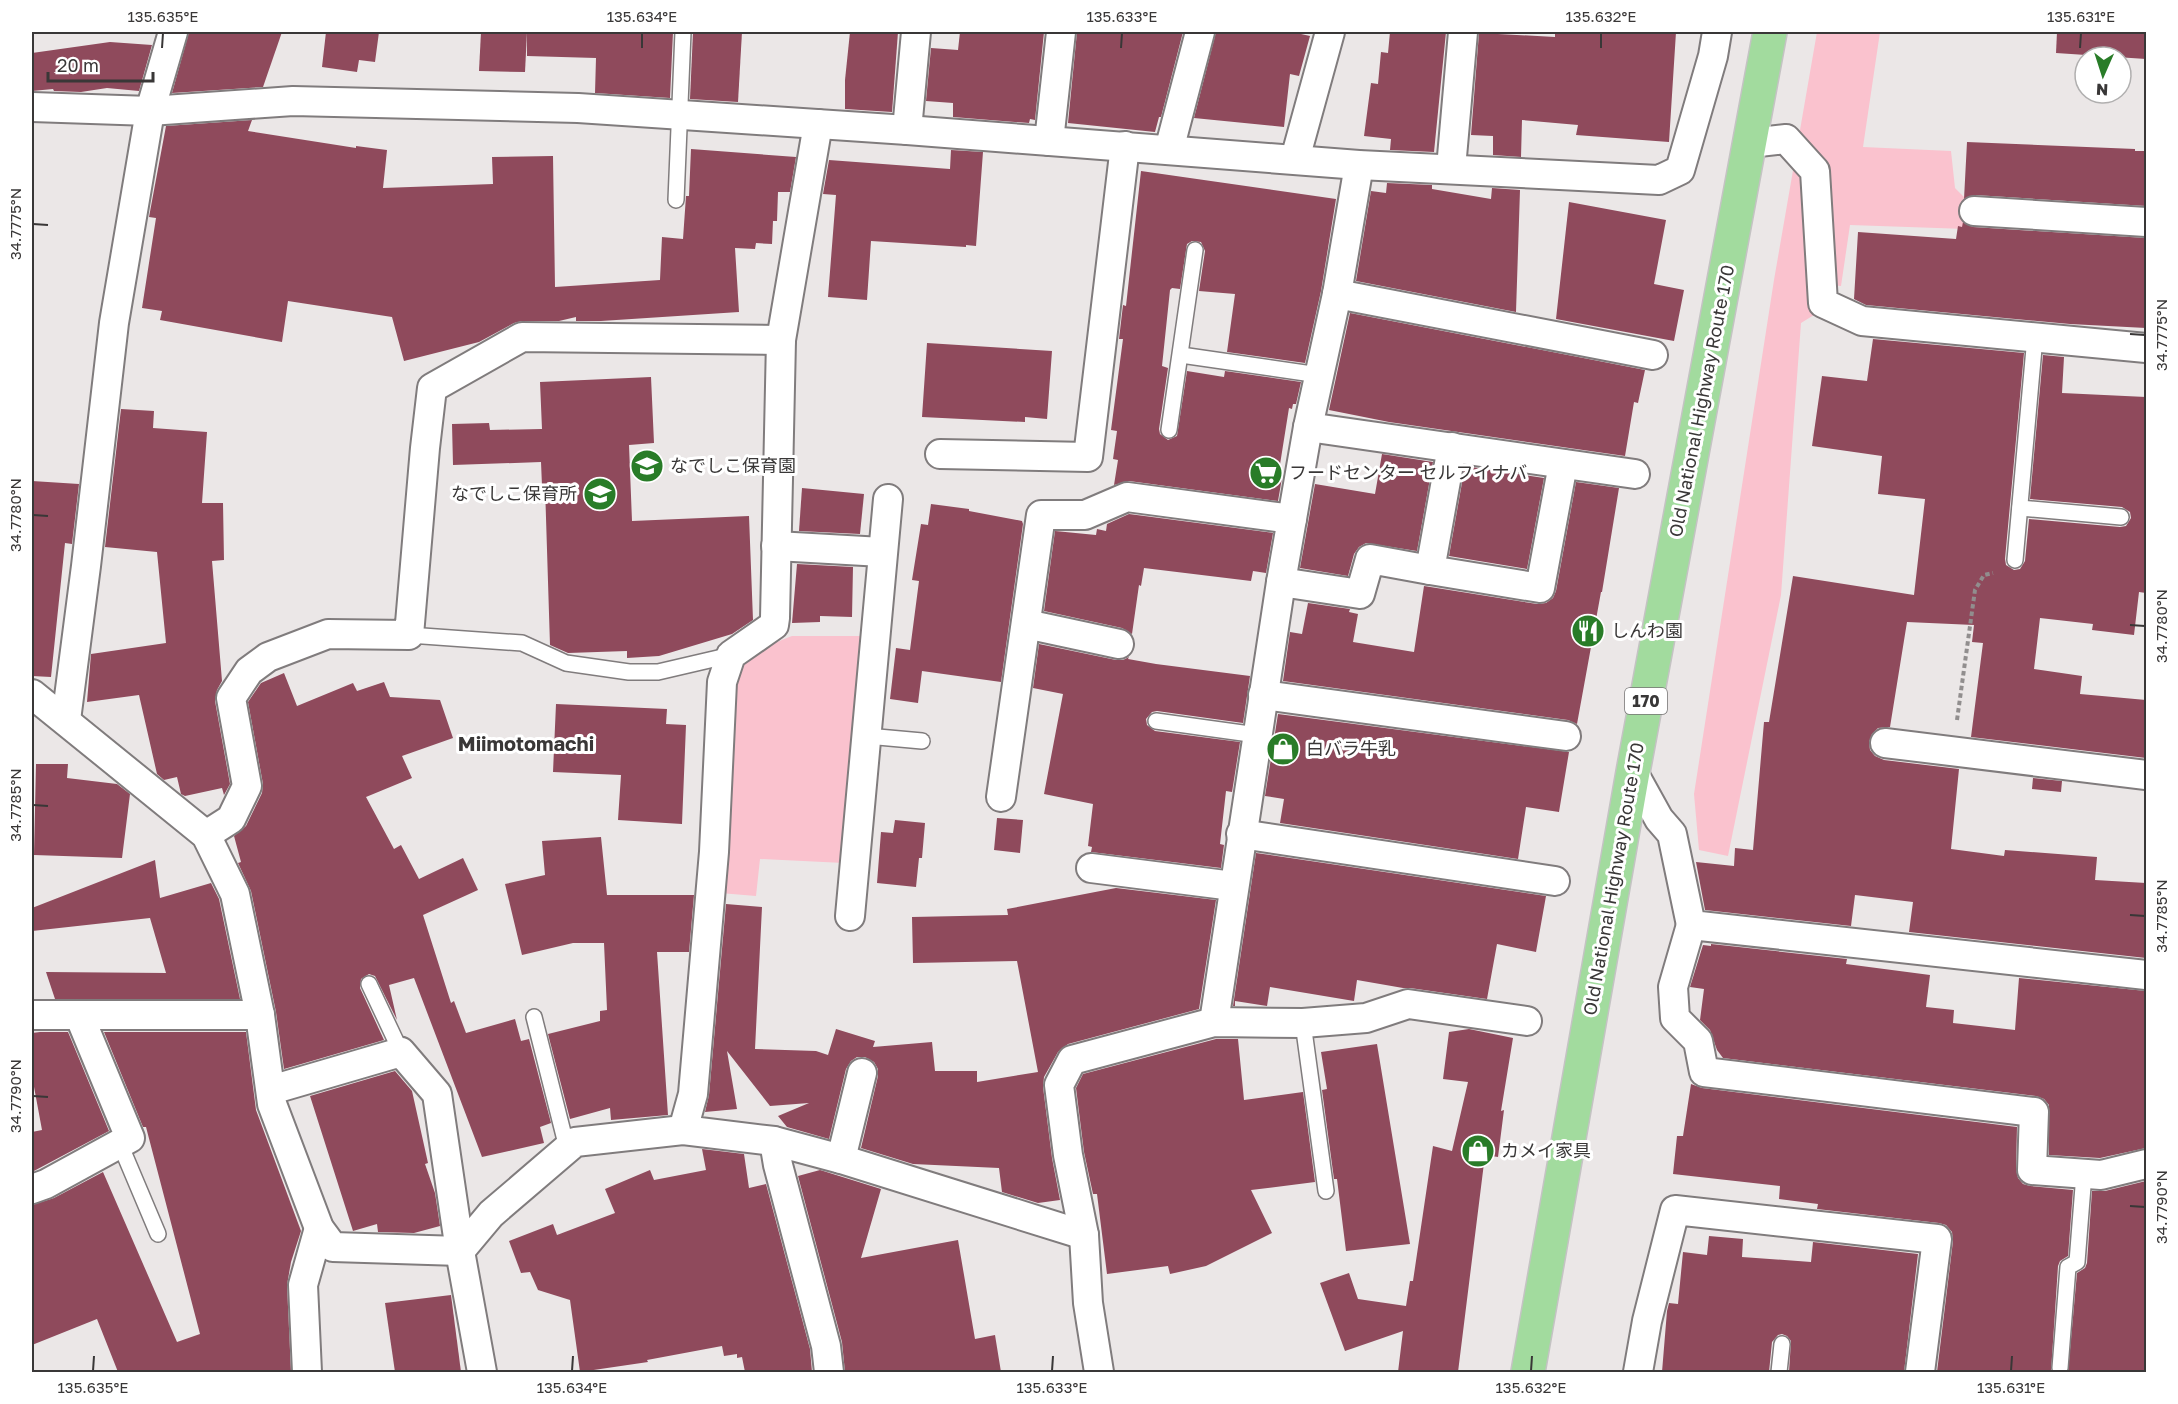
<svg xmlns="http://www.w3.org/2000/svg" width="2178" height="1404" font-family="'Golos Text','Noto Sans JP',sans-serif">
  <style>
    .green { fill: #fac2ce }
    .building { fill: #8f4a5c }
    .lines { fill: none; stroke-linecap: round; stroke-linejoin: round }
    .service-casing { stroke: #807c7d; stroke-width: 18 }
    .minor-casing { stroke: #807c7d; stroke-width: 32 }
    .trunk-casing { stroke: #c4c3c3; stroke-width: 36 }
    .path { stroke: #918e8e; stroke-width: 4; stroke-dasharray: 4.5 3; stroke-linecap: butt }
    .service { stroke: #fff; stroke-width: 15 }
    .minor { stroke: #fff; stroke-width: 28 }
    .trunk { stroke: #a2db9e; stroke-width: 33 }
    .ticks { fill: none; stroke: #393737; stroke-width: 2 }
    .labels { text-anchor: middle; stroke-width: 6; stroke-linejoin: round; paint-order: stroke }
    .shield { fill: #fff; stroke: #747373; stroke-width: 1.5 }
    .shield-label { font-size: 16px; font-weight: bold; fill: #393737 }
    .street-label { font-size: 18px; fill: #393737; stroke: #fff }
    .poi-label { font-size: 18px; fill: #393737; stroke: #fff; text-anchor: start }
    .neighbourhood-label { font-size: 20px; font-weight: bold; fill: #393737; stroke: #fff }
    .neatline { fill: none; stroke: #393737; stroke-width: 2 }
    .ticks-label { font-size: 15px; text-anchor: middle; fill: #393737 }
  </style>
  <rect width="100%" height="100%" fill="#ebe7e7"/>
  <g class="green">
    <path d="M1817 32H1880L1863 147 1951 151 1955 188 1967 200 1966 229 1850 225 1841 286 1811 283 1822 310 1801 323 1781 595 1728 856 1699 850 1694 794 1774 280Z"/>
    <path d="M792 636H861L844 863 760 859 756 896 720 893 730 682C749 651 760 649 792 636Z"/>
  </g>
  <g class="building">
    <path d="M189 32H282L263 87 172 93Z"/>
    <path d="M326 32H379L375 62 359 60 357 72 322 67Z"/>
    <path d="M481 32H527L525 72 479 71Z"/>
    <path d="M527 32H673L670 98 595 93 596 58 527 56Z"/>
    <path d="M693 32H742L738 102 690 99Z"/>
    <path d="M850 32H898L892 112 845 109V80Z"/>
    <path d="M960 32H1044L1035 120 1030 119 1029 123 953 117V103L926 101 931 48 958 50Z"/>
    <path d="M1077 32H1183L1161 117H1159L1155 132 1068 123Z"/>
    <path d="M1216 32H1292L1310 36 1299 76 1290 74 1284 127 1194 118Z"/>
    <path d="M1390 32H1446L1434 152 1390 150 1391 139 1364 136 1371 83 1378 84 1381 52 1388 53Z"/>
    <path d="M1555 32H1676L1669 142 1576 135 1578 125 1522 120 1521 157 1493 155V136L1471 135 1479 33 1555 37Z"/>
    <path d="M2057 32H2146V59L2056 53Z"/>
    <path d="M110 42 152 45 139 91 107 88 81 92 54 91 53 89 32 91V53Z"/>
    <path d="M252 120 248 131 356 148V146L387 150 383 188 493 184 492 157 553 156 555 287 660 280 662 237 683 239 686 196H689L691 149 796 157 790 192H778L777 221H773L772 244 756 243 755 249 735 248 739 312 601 321H576V317L559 321H522L514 323 479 342 404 361 392 317 288 301 282 342 160 320 162 311 142 308 156 218 149 217 166 126Z"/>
    <path d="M1967 142 2135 149V151H2146V206L1975 195 1964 199Z"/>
    <path d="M951 150 983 152 976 246 966 245V247L871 241 867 300 828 297 836 195 823 194 829 160 950 169Z"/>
    <path d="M1141 171 1336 199 1321 291 1305 363 1227 352 1235 294 1199 291 1205 251 1201 242 1192 241 1187 244 1180 289 1172 288 1170 290 1162 366 1168 368 1159 429 1160 434 1168 440 1177 436 1187 371 1224 377 1225 371 1301 382 1296 404H1293L1292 409 1289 408 1278 477 1282 478 1278 501 1129 481 1114 485 1118 460 1113 459 1117 431 1111 430 1123 339H1119L1123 305 1126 306Z"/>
    <path d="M1387 183 1432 185V189L1491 199 1492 188 1520 190 1516 312 1356 281 1371 191 1386 193Z"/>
    <path d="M1569 202 1666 220 1654 284 1684 290 1674 341 1556 319Z"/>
    <path d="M1963 222 1973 227 2146 238V328L2070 324 1866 305 1854 299 1858 232 1956 239 1958 226 1962 227Z"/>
    <path d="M1350 313 1645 370 1638 403 1634 402 1625 456 1389 422 1329 410Z"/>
    <path d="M1873 339 2024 353 2005 559 2006 565 2014 570 2020 569 2025 561 2029 519 2120 527 2126 526 2131 518 2130 512 2122 507 2030 499 2043 355 2064 357 2062 393 2146 397V593L2139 592 2134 635 2092 630 2093 624 2040 618 2034 669 2082 676 2080 694 2146 700V758L1971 737 1983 643 1972 642 1974 625 1907 622 1890 727 1878 728 1872 734 1869 742 1870 750 1875 756 1884 760 1959 769 1951 849 2004 856 2005 850 2097 857 2095 880 2146 883V958L1909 932 1913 902 1855 895 1851 926 1705 910 1696 862 1734 866 1735 848 1753 850 1764 722H1769L1793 576 1914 595 1925 499 1878 494 1882 456 1812 446 1822 376 1867 381Z"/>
    <path d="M927 343 1052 351 1047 419 1025 417V422L922 417Z"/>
    <path d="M651 377 654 443 629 445 632 521 749 516 753 620 732 634 659 656 627 658V651L568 653 550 645 545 486H542L541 462 453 465 452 424 489 423 490 430 542 429 540 382Z"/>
    <path d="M121 409 154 411 153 428 207 432 202 503H223L224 560 212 561 222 681 217 690 215 701 230 784 224 795 222 788 185 796 181 794 177 777 164 780 157 774 139 695 87 702 91 654 166 643 157 552 105 547Z"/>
    <path d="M1382 454 1433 462 1417 551 1366 543 1359 547 1354 554 1348 576 1300 568 1315 484 1375 494Z"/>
    <path d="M1465 466 1544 478 1527 569 1449 556Z"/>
    <path d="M32 481 79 484 72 544 65 543 51 677 32 676Z"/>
    <path d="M1576 482 1619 488 1602 592H1601L1577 724 1568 720 1283 681 1290 632 1302 634 1308 603 1350 609 1349 612 1358 614 1353 642 1414 652 1424 586 1537 604 1546 603 1553 598 1556 591Z"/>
    <path d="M802 488 864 494 860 534 799 531Z"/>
    <path d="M931 504 969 509V511L1022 521 1023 524 1001 682 922 671 918 703 890 699 896 648 910 650 919 581 912 580 921 524 928 525Z"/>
    <path d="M1129 514 1273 533 1266 573 1253 571 1251 581 1144 568 1141 586 1139 585 1132 634 1122 628 1044 611 1055 531 1096 535 1097 529 1106 531 1107 524Z"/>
    <path d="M797 564 853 567 852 617 820 616V622L792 623Z"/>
    <path d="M1039 644 1116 660H1123L1129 657 1128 659 1156 664 1250 676 1243 723 1157 711 1152 712 1146 719 1147 725 1155 731 1240 742 1232 792 1226 791 1220 844 1224 845 1221 868 1091 852 1092 847 1088 846 1093 804 1044 794 1063 694 1033 688Z"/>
    <path d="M284 673 297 706 353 683 357 691 384 682 390 697 440 700 453 738 402 756 412 778 366 797 394 849 401 845 419 879 463 858 478 890 423 915 451 1003 454 1001 466 1033 515 1019 521 1041 529 1039 551 1123 540 1127 544 1143 482 1157 414 978 389 985 397 1020 375 976 369 974 361 979 360 988 384 1040 284 1069 276 1012 251 891 238 863 241 862 234 836 246 826 262 793 263 784 248 702 261 683Z"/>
    <path d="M556 704 667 709 666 724 686 725 682 824 618 820 621 775 553 772Z"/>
    <path d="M1278 714 1569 752 1559 812 1526 807 1518 859 1280 823 1284 799 1265 796Z"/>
    <path d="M36 764H68L67 778 117 784 130 794 122 858 34 855Z"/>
    <path d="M2033 778 2062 781 2061 792 2032 789Z"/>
    <path d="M997 818 1023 820 1020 853 994 850Z"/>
    <path d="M895 820 925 823 922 858H919L916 887 877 883 881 832 893 833Z"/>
    <path d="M601 837 607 895H694L689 952H657L668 1115 611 1120 610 1108 570 1119 548 1034 600 1021V1011L607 1010 604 943H573L522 955 505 884 545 875 542 841Z"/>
    <path d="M1256 853 1546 896 1536 952 1497 944 1487 999 1410 988H1403L1357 980 1354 1001 1270 987 1267 1006 1235 1001V1006H1233Z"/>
    <path d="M155 860 160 898 211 883 219 899 240 999H55L46 972 166 973 150 918 32 931V908Z"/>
    <path d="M1116 888 1216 900 1199 1009 1068 1044 1058 1052 1044 1077 1043 1087 1052 1158 1060 1200 1038 1203 1002 1192 999 1168 913 1164 861 1148 878 1076V1069L874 1062 865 1057H857L851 1061 846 1069 829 1139 787 1127 778 1116 809 1103 770 1106 727 1051 737 1109 705 1112 709 1095 726 904 762 907 755 1049 816 1051 828 1055 836 1029 875 1041 873 1047 932 1042 935 1071H977V1082L1038 1072 1017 961 913 963 912 917 1008 915 1007 909Z"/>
    <path d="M1711 944 1847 959 1846 964 1930 975 1926 1007 1954 1010 1953 1023 2015 1030 2019 978 2146 991V1148L2100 1158 2049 1155V1105L2044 1099 2036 1096 1723 1058 1717 1050 1710 1030 1700 1020 1704 989 1690 987 1703 945 1711 946Z"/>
    <path d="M1469 1029 1513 1038 1501 1111 1504 1110 1498 1157 1485 1155 1458 1372H1398L1403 1331 1345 1351 1320 1283 1349 1273 1358 1299 1406 1306 1410 1281H1413L1433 1146 1452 1151 1468 1082 1443 1079 1449 1032Z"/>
    <path d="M40 1032H68L109 1131 32 1172V1132L42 1130 32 1076V1033Z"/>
    <path d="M104 1032H246L256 1110 301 1231 291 1262 287 1285 291 1372H118L97 1319 32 1345V1205L54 1198 103 1172 177 1342 200 1334 146 1127H143Z"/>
    <path d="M1216 1039H1238L1244 1100 1303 1092 1315 1182 1251 1190 1272 1233 1206 1266 1170 1274 1168 1266 1107 1274 1097 1194H1093L1084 1152 1076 1088 1083 1074Z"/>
    <path d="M1377 1044 1410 1244 1346 1251 1337 1179H1334L1322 1090 1327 1089 1321 1052Z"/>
    <path d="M395 1071 412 1091 428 1163 425 1164 435 1193 440 1226 414 1233 378 1232 377 1224 353 1231 310 1096Z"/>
    <path d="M1691 1084 1702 1088 2017 1127 2016 1169 2018 1178 2023 1184 2030 1186 2073 1190 2068 1256 2060 1261 2058 1266 2051 1372H1937L1953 1241 1952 1232 1946 1225 1939 1223 1817 1209 1818 1204 1779 1199 1780 1186 1673 1174 1677 1136H1683Z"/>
    <path d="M702 1149 744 1154 749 1188 766 1184 810 1349 812 1372H745L742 1357 737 1358V1354L724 1356 722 1346 647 1360 648 1362 580 1372 570 1300 538 1290 530 1272 521 1273 509 1241 553 1224 557 1235 615 1213 605 1189 650 1170 654 1180 706 1170Z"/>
    <path d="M820 1170 881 1189 861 1258 958 1240 975 1339 995 1335 1001 1372H845L842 1342 798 1176Z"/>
    <path d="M2146 1181V1370H2144V1372H2068L2077 1273 2085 1268 2087 1263 2092 1191H2105Z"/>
    <path d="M1709 1236 1743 1239 1742 1257 1811 1262 1813 1242 1918 1254 1904 1372H1789L1791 1341 1787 1336 1782 1334 1778 1335 1772 1342 1769 1372H1662L1667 1311 1669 1303 1678 1304 1683 1252 1707 1255Z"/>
    <path d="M451 1295 461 1372H395L385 1303Z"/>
  </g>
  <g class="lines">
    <defs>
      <g id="service">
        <path d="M676 200 683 32"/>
        <path d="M1181 355 1319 375"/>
        <path d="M1169 430 1195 250"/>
        <path d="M2020 508 2121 517"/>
        <path d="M2015 560 2035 337"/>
        <path d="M409 635 522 643 566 663 629 672H658L731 655"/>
        <path d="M1156 721 1257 735"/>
        <path d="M867 736 922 741"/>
        <path d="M369 984 401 1052"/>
        <path d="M534 1017 567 1148"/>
        <path d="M1303 1023 1326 1191"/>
        <path d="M120 1144 158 1234"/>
        <path d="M2060 1368 2068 1267 2077 1262 2084 1174"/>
        <path d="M1779 1372 1782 1344"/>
      </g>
      <g id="minor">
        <path d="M32 107 150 111 293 101 578 108 907 130 1359 165 1659 180 1680 170 1713 56 1717 32"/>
        <path d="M818 124 781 340 775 618 774 625 731 655 722 682 714 852 693 1094 683 1130 774 1141 841 1159 1084 1235"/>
        <path d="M907 130 916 32"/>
        <path d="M1049 141 1061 32"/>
        <path d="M1750 143 1786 139 1815 171 1823 303 1862 321 2146 348"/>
        <path d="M1169 150 1200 32"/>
        <path d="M1295 159 1330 32"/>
        <path d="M1451 168 1463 32"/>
        <path d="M1974 211 2146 222"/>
        <path d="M1337 294 1653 355"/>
        <path d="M1308 427 1635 474"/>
        <path d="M1452 447 1430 570 1540 588 1563 464"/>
        <path d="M940 454 1088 457 1125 146"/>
        <path d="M776 546 882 552"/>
        <path d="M1281 582 1360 594 1370 559 1430 570"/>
        <path d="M1026 624 1119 644"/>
        <path d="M32 694 206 835 235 894 260 1015 272 1104 319 1228 333 1247 460 1251 491 1214 575 1142 683 1130"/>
        <path d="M1263 695 1566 736"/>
        <path d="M66 720 86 566 114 323 150 111 173 32"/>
        <path d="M1885 743 2146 775"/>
        <path d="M1633 772 1659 819 1672 834 1691 925 2146 975"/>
        <path d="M1001 797 1041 515H1085L1127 497 1292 519"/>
        <path d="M1241 834 1555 881"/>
        <path d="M206 835 231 819 247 786 231 698 249 671 268 657 328 634 409 635 425 448 432 388 522 337 781 340"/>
        <path d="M1091 868 1233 886"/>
        <path d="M850 916 888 499"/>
        <path d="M1691 925 1673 987 1675 1018 1698 1041 1704 1072 2034 1112 2032 1170 2101 1175 2146 1164"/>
        <path d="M32 1015H260"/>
        <path d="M1214 1022 1281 582 1308 427 1337 294 1359 165"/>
        <path d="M271 1090 401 1052 437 1094 460 1251 482 1372"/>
        <path d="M774 1141 778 1165 826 1346 829 1372"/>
        <path d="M841 1159 862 1073"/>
        <path d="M32 1189 46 1184 130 1138 79 1015"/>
        <path d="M307 1372 303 1285 319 1228"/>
        <path d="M1099 1372 1088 1303 1084 1235 1068 1155 1059 1085 1072 1060 1214 1022 1303 1023 1366 1018 1408 1004 1527 1021"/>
        <path d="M1638 1372 1647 1321 1675 1210 1937 1239 1920 1372"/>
      </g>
      <path id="trunk" d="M1528 1372 1633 772 1770 32"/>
    </defs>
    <use href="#service" class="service-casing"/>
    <use href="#minor" class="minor-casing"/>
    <use href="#trunk" class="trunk-casing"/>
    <path class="path" d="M1957 720 1975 590 1984 575 1993 573"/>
    <use href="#service" class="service"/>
    <use href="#minor" class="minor"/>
    <use href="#trunk" class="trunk"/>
  </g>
  <path class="ticks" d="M162 48 163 33M642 48V33M1121 48 1122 33M1601 48V33M2080 48 2081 33M33 224 48 225M2130 334 2145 335M33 515 48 516M2130 625 2145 626M33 805 48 806M2130 915 2145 916M33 1096 48 1097M2130 1206 2145 1207M93 1371 94 1356M572 1371 573 1356M1052 1371 1053 1356M1531 1371 1532 1356M2011 1371 2012 1356"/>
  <defs>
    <symbol id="school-disc" viewBox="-11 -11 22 22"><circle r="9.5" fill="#297c28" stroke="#fff"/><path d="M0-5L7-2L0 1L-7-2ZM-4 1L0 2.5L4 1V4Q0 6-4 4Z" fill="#fff"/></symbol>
    <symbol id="supermarket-disc" viewBox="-11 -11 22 22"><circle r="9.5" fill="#297c28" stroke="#fff"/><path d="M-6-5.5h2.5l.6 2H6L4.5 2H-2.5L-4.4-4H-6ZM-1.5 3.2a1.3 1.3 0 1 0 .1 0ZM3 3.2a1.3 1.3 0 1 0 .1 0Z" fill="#fff"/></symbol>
    <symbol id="restaurant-disc" viewBox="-11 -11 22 22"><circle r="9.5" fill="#297c28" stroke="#fff"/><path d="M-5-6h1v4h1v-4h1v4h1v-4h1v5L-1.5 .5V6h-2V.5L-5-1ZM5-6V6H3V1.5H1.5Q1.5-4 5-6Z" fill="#fff"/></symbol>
    <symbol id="shop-disc" viewBox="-11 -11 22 22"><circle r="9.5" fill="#297c28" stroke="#fff"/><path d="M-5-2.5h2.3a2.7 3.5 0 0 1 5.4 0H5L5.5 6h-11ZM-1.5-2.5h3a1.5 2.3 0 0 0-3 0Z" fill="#fff"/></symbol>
  </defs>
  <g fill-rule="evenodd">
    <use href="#school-disc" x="628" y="447" width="38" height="38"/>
    <use href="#supermarket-disc" x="1247" y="454" width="38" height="38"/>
    <use href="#school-disc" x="581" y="475" width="38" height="38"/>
    <use href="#restaurant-disc" x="1569" y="612" width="38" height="38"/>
    <use href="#shop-disc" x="1264" y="730" width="38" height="38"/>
    <use href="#shop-disc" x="1459" y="1132" width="38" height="38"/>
  </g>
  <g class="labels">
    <rect class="shield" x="1625" y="688" width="42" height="26" rx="4.5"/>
    <g class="shield-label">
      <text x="1646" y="707">170</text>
    </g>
    <g class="street-label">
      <text transform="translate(1702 401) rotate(-79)" y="6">Old National Highway Route 170</text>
      <text transform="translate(1614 879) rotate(-80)" y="6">Old National Highway Route 170</text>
    </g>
    <g class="poi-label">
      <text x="670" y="472">なでしこ保育園</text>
      <text x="1289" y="479">フードセンター セルフイナバ</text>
      <text x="577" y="500" text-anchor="end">なでしこ保育所</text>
      <text x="1611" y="637">しんわ園</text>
      <text x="1306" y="755">白バラ牛乳</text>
      <text x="1501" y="1157">カメイ家具</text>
    </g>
    <g class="neighbourhood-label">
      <text x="526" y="751">Miimotomachi</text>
    </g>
  </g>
  <rect width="2178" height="1404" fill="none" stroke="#ffffff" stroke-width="66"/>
  <g transform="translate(2103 75) rotate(183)"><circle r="28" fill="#ffffff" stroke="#b0afaf" stroke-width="1.5"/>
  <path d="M0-4.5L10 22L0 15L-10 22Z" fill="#297c28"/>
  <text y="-9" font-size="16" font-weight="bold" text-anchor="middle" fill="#393737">N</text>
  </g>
  <path d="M48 72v9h105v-9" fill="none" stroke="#393737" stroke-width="3"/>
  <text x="57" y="72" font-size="18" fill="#393737" stroke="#ffffff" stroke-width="4.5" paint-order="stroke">20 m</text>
  <rect x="33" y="33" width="2112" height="1338" class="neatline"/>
  <g class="ticks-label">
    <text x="163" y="22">135.635°E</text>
    <text x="642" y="22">135.634°E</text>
    <text x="1122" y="22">135.633°E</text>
    <text x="1601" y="22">135.632°E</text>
    <text x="2081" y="22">135.631°E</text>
    <text transform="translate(16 224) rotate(-90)" y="5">34.7775°N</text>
    <text transform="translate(2162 335) rotate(-90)" y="5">34.7775°N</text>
    <text transform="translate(16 515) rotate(-90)" y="5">34.7780°N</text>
    <text transform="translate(2162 626) rotate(-90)" y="5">34.7780°N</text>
    <text transform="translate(16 805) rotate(-90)" y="5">34.7785°N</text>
    <text transform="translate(2162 916) rotate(-90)" y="5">34.7785°N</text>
    <text transform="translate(16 1096) rotate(-90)" y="5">34.7790°N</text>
    <text transform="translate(2162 1207) rotate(-90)" y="5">34.7790°N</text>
    <text x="93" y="1393">135.635°E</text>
    <text x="572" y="1393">135.634°E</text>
    <text x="1052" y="1393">135.633°E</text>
    <text x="1531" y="1393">135.632°E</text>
    <text x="2011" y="1393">135.631°E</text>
  </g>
</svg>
